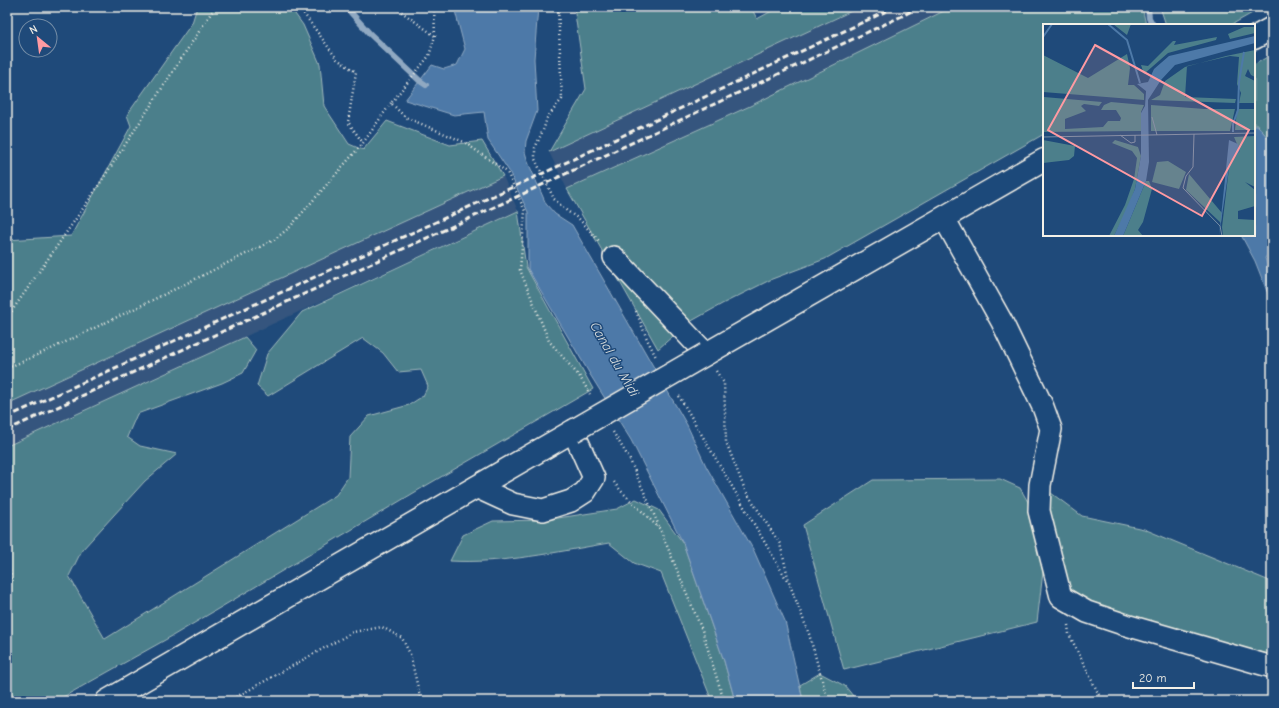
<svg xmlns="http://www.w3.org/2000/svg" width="1279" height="708" font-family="'Comic Neue',sans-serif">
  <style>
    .built { fill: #34557e }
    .green { fill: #4c7f8b; stroke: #a0b8ba }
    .water { fill: #4d79a8; stroke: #90a9c2 }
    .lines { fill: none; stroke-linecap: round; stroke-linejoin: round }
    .stream { stroke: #90a9c2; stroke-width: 6 }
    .minor-casing { stroke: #f4f1e8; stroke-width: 24 }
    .major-casing { stroke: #f4f1e8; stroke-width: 25 }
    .path { stroke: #f4f1e8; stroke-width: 2.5; stroke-dasharray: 1 3; stroke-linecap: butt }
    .minor { stroke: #1f4a7a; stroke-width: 21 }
    .major { stroke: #1f4a7a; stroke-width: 22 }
    .rail { stroke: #f4f1e8; stroke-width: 3; stroke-dasharray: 6 3; stroke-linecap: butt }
    .major-bridge-casing { stroke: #f4f1e8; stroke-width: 25; stroke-linecap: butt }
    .major-bridge { stroke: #1f4a7a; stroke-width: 22 }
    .labels { text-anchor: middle; stroke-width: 3; stroke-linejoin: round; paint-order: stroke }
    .water-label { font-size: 14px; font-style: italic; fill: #dbdfde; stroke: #1f4a7a }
    .inset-river { fill: none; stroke: #4d79a8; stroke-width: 2 }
    .inset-road { fill: none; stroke: #748da6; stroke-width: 1 }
    .view { fill: #ff9aa2; fill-opacity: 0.15; stroke: #ff9aa2; stroke-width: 2 }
    .inset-edge { fill: none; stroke: #f4f1e8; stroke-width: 2 }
  </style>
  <rect width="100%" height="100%" fill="#1f4a7a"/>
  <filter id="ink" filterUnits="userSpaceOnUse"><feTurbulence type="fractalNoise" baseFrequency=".025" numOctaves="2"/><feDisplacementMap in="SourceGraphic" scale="8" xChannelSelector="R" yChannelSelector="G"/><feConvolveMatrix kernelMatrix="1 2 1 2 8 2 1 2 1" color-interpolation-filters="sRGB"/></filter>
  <g filter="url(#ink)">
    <g class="built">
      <path d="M860 7H952L750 106 567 189 549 152Z"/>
      <path d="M503 176 518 211 7 446V404Z"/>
    </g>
    <g class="green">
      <path d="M197 7H290L303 25 320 64 324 106 349 144 363 150 387 121 450 145 482 141 503 176 7 404V240L71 236 131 126 127 115 192 23Z"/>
      <path d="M574 7H751L757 19 779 7H860L549 152 586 89Z"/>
      <path d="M952 7H1142L1146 25H1044V134L825 259 772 279 722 304 688 323 658 349 567 189 750 106Z"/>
      <path d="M1160 7H1263L1231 25H1166Z"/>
      <path d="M1272 54V143L1258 126 1259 125H1254V65Z"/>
      <path d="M518 211 526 267 593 389 427 485 174 635 56 701H7V446L245 337 256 350 243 373 222 383 137 414 127 437 140 446 177 454 145 481 82 550 69 576 105 639 336 495 348 477 350 437 369 416 409 405 423 396 428 386 421 370 398 372 383 353 363 338 268 396 257 386 267 354 302 312Z"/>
      <path d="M1000 479 1020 488 1028 502 1043 572 1037 622 844 670 803 525 873 480Z"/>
      <path d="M1047 490 1082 516 1144 529 1272 582V655L1085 605 1068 590 1049 516Z"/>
      <path d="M636 499 659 510 683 543 724 661 735 701H712L661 573 634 563 609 543C556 552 503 564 450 561L463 535 493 521 545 520 617 509Z"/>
      <path d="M820 673 845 686 857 701H803L800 685Z"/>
    </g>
    <g class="water">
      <path d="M454 7H538L534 59 537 111 526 141 525 152 528 162 546 204 555 214 572 225 687 425 706 466 754 551 785 621 803 701H735L724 661 683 543 631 440 591 376 528 269V212L509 171 488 140 484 112 454 115 405 100 432 65 444 69 457 65 465 49Z"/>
      <path d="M1254 126H1258L1272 143V249L1265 258 1272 277V304L1255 261 1241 235H1254Z"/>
    </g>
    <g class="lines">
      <g class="stream">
        <path d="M346 7 370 34 420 81 426 85"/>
        <path d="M1148 7 1149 18 1153 25"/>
      </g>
      <defs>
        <g id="minor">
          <path d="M944 218 1002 322 1043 407 1051 429 1040 485 1039 511 1061 597 1087 612 1126 625 1272 667"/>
          <path d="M614 257 706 354"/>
          <path d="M476 487 513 504 543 510 571 501 585 492 594 478 573 431"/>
        </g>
        <g id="major">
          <path d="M1254 38 1272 28"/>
          <path d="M706 354 1044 160"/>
          <path d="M107 701 573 431"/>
        </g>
      </defs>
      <use href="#minor" class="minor-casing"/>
      <use href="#major" class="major-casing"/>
      <g class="path">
        <path d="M299 7 337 59 356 72 348 122 363 143"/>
        <path d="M395 7 435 36"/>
        <path d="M434 7 435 36 429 56 391 103 405 117 464 142 507 172 525 211 520 270 549 341 580 377 590 394"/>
        <path d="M558 7 562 99 547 118 544 128 535 148V159L554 199 567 211 579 219 600 242"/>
        <path d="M636 311 647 339 656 357"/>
        <path d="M7 318 91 197 215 7"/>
        <path d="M7 368 51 349 165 294 274 240 290 227 363 143 391 103"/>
        <path d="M716 371 724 383 726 442 745 490 780 544 790 585 809 634 828 701"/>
        <path d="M679 396 788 582"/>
        <path d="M613 432 629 458 659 526"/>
        <path d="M614 482 621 491 660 529 702 630 724 701"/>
        <path d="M7 558 11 576 7 602"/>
        <path d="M1068 625 1069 634 1102 701"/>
        <path d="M229 701 353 632 382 627 402 638 410 654 421 701"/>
      </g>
      <use href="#minor" class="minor"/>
      <use href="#major" class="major"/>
      <g class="rail">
        <path d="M7 417 548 171 895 7"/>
        <path d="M7 430 512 199 900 17 919 7"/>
      </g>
      <defs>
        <path id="major-bridge" d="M573 431 706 354"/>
      </defs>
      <use href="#major-bridge" class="major-bridge-casing"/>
      <use href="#major-bridge" class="major-bridge"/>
    </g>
  </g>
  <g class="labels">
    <g class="water-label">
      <text transform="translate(615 359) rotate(60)" y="5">Canal du Midi</text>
    </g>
  </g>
  <g transform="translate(1043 24)">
    <rect width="212" height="212" fill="#1f4a7a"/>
    <path d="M70 0H88L84 11ZM201 3H212V9L187 15 185 10ZM174 13 173 16 125 29 101 50 98 41 105 42 130 17H133L131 21ZM212 26V53L208 51 205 45 202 52 212 57V79H196L198 69 194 60 196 33 187 32 144 42 142 73 193 75 192 79 108 76 117 71 122 57 142 43 183 32ZM84 30 87 44 85 61H91L101 70V76L0 68V31L45 54ZM1 73 59 78 56 82 41 80 38 82 43 87 22 95V105L60 103 65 97H77L78 94 73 86H58L61 81 68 78 101 81 98 88V107L0 108ZM108 81 162 85H192L187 107H108ZM194 85H212V106H192ZM212 112V163L202 158 212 166V182L195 187V195L212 196V212H180L179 203 187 136 197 127 191 113ZM0 116 32 122 31 132 26 136 0 139ZM72 116 95 123 98 132 92 165 85 184 71 212H66L82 181 91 155 94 134 89 127 69 119ZM125 137 143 148 136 165 109 158 114 138ZM146 150 179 189 178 199 143 166ZM103 157H106L109 165 100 198 95 206 100 212H80Z" fill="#4c7f8b"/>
    <path d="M212 12V19L132 41 118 56 105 76 106 138 103 157 80 212H71L92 165 98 132V89L102 82 103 67 94 60 105 58 111 45 126 32ZM186 116 195 120 197 127 187 137 176 212Z" fill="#4d79a8"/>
    <path class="inset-river" d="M65 0 84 16 97 59M0 13 9 0M190 108V100L195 86 196 58 201 28"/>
    <path class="inset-road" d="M109 93 114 111M151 110 150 143 143 152 140 164 177 202 179 212M77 111 88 119 92 118V111M0 113 212 109"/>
    <path class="view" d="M52 21 206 106 159 192 5 106Z"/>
    <rect width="212" height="212" class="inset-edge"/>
  </g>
  <rect width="1279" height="708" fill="none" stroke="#1f4a7a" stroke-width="24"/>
  <rect x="12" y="12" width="1255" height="684" fill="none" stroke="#f4f1e8" stroke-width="1.5" filter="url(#ink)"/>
  <g transform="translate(38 38) rotate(331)"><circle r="19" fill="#1f4a7a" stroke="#748da6"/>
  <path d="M0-3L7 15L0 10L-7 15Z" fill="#ff9aa2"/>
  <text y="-6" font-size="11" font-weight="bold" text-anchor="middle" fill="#f4f1e8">N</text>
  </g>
  <path d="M1133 682v6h61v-6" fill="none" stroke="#f4f1e8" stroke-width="2"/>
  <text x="1139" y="682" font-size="12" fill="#f4f1e8" stroke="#1f4a7a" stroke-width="3" paint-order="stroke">20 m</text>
</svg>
